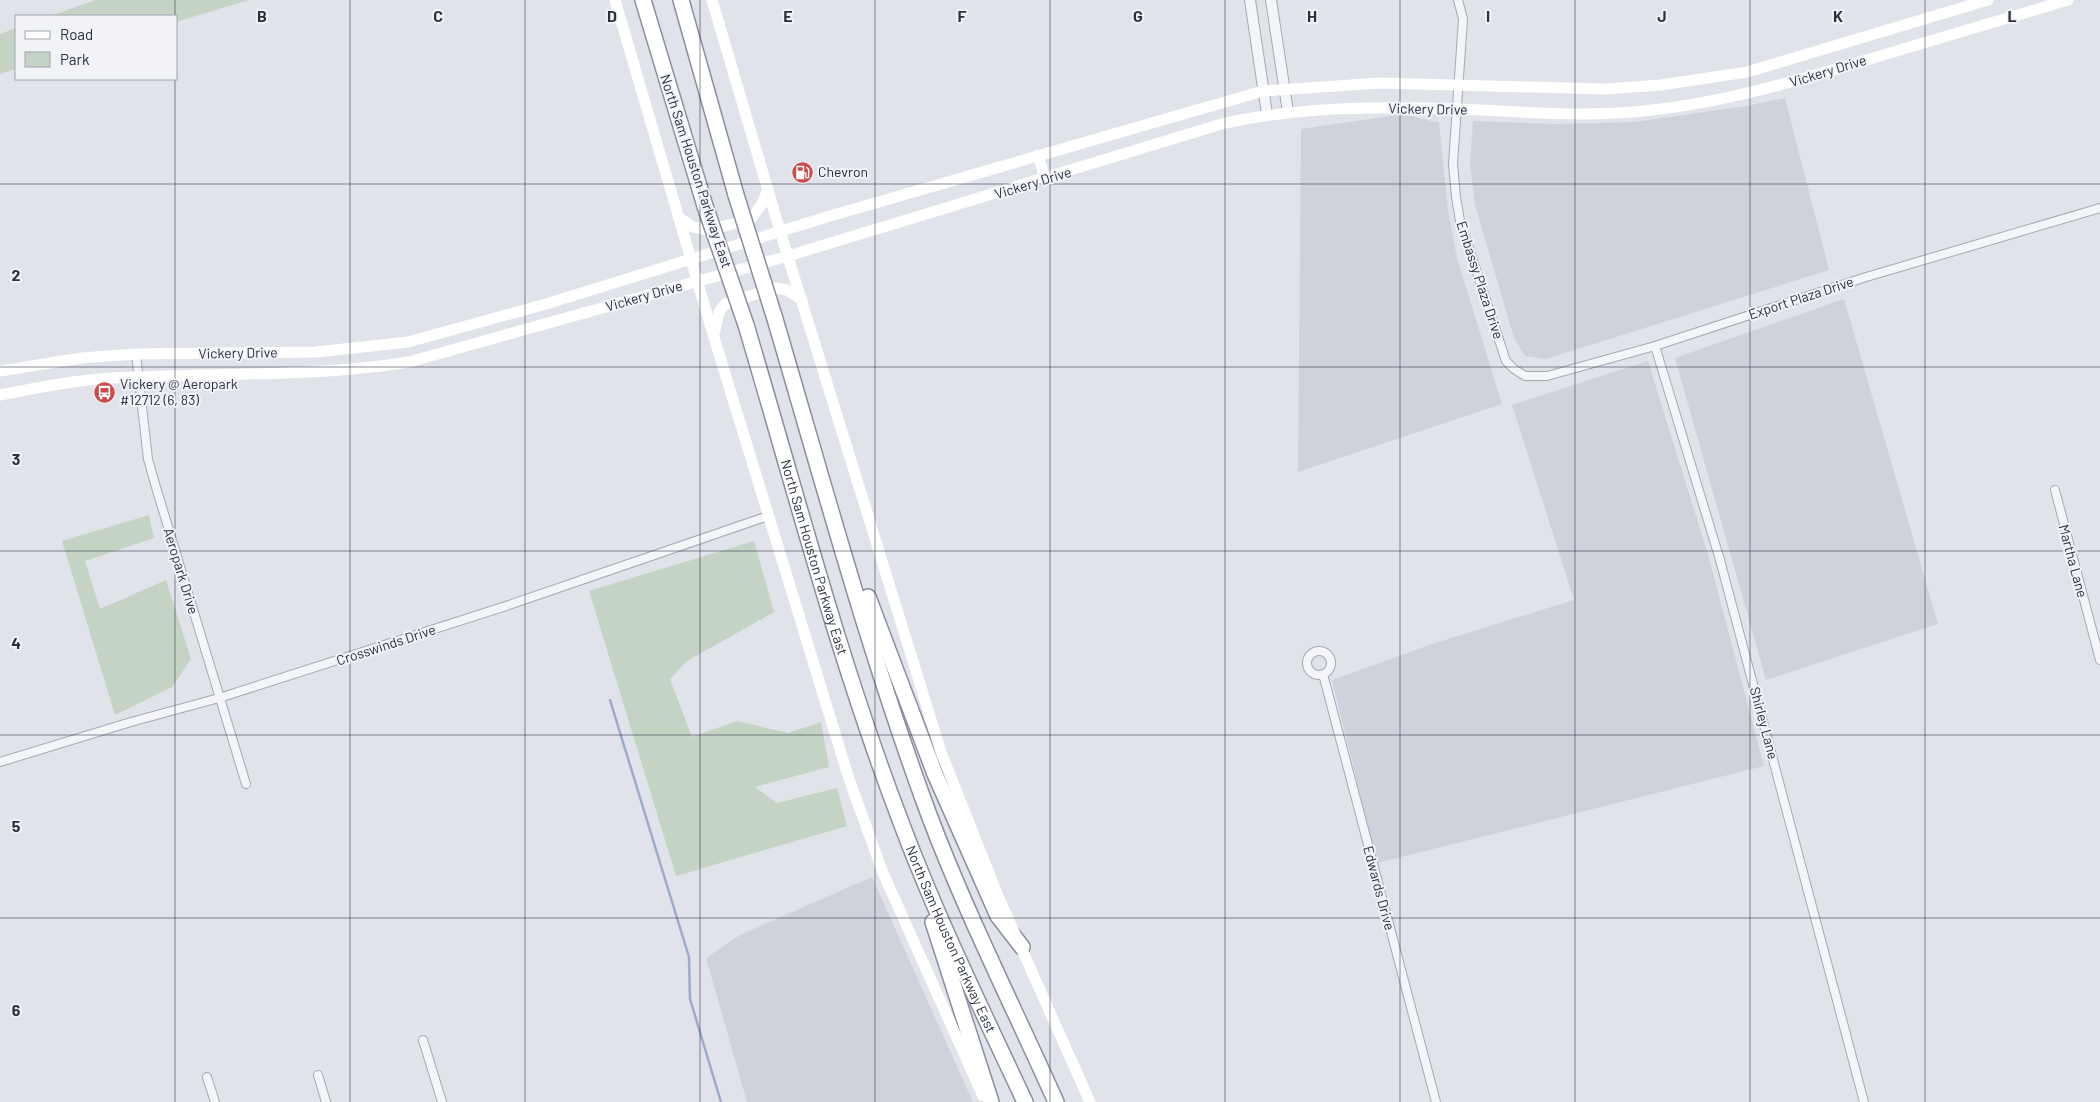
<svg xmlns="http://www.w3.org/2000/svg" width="2100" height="1102" font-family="Barlow,sans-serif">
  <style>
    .built { fill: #d0d2db }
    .green { fill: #c4d3c3 }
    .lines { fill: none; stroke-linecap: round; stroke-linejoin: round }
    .stream { stroke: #9eabc8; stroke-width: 2.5 }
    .minor-casing { stroke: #a6a9b4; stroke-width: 10 }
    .tertiary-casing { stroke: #a6a9b4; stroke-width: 12 }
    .motorway-casing { stroke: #898ea0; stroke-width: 18 }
    .minor { stroke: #f4f5f8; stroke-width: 8 }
    .tertiary { stroke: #f4f5f8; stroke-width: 10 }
    .secondary { stroke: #fff; stroke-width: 11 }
    .motorway { stroke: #fff; stroke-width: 15 }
    .motorway-bridge-casing { stroke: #898ea0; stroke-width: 18; stroke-linecap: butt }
    .motorway-bridge { stroke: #fff; stroke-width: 15 }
    .grid { fill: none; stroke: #2a2f41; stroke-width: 1; stroke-opacity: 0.55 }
    .labels { text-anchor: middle; stroke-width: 4; stroke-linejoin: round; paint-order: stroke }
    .street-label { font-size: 14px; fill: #2a2f41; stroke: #f1f3f7 }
    .poi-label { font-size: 14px; fill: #2a2f41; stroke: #f1f3f7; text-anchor: start }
    .grid-label { font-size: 16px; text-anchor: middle; font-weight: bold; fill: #2a2f41; stroke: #f1f3f7; stroke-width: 4; stroke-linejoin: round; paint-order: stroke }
  </style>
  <rect width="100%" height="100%" fill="#e1e3ea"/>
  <g class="built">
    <path d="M1785 98 1829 270 1546 359 1525 356 1514 338 1475 205 1470 165 1473 121 1557 124 1634 122 1747 106Z"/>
    <path d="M1404 114 1439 123 1448 210 1457 258 1502 404 1298 472 1301 129Z"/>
    <path d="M1844 299 1938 624 1766 680 1675 358Z"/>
    <path d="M1648 361 1709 558 1764 766 1377 863 1332 680 1432 644 1574 600 1512 405Z"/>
    <path d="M872 877 973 1102H747L706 958 740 935Z"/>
  </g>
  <g class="green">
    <path d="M96 0H249L176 22V16H50Z"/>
    <path d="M16 28V69L0 74V34Z"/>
    <path d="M149 515 154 538 85 561 100 609 166 580 191 659 172 687 115 715 62 541Z"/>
    <path d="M754 541 774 612 687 661 670 679 692 737 737 721 788 733 821 722 829 767 755 787 777 803 837 788 847 826 676 876 589 591Z"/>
  </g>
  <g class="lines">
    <path class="stream" d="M610 700 689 957 690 999 721 1102"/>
    <defs>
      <g id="minor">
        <path d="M1458 0 1463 19 1453 164 1456 197 1460 221 1506 361 1514 369 1525 376H1547L1655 346 1863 278 2100 208"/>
        <path d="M1655 346 1720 560 1864 1102"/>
        <path d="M136 354 148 459 155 484 246 784"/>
        <path d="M2055 490 2100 660"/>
        <circle cx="1319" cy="663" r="12"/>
        <path d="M1323 674 1436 1102"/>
        <path d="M0 762 131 722 219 698 509 605 768 516"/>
        <path d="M423 1040 442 1102"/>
        <path d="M318 1075 326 1102"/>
        <path d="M207 1077 215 1102"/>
      </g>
      <g id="tertiary">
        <path d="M1250 0 1267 114"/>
        <path d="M1271 0 1288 112"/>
      </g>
      <g id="motorway">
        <path d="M643 0 705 206"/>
        <path d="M681 0 736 195"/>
        <path d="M775 319C824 485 869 653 929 815 966 913 1013 1006 1056 1102"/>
        <path id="s1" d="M746 325C795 489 838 657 899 817 935 914 981 1008 1025 1102"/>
        <path d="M868 597 935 774 998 916 1022 947"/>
        <path d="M933 922 991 1102"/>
      </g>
    </defs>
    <use href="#minor" class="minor-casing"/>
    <use href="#tertiary" class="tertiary-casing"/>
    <use href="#motorway" class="motorway-casing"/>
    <use href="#minor" class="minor"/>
    <use href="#tertiary" class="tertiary"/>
    <g class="secondary">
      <path d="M615 0 709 321 849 779 883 873 983 1096"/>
      <path d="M712 0 780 231 941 752 998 896 1090 1102"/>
      <path d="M1038 155 1045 179"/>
      <path d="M679 218 693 227 709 230 751 219 762 204 768 189"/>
      <path d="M714 334 719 312 725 304 775 288 787 290 802 300"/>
      <path d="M0 371 81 358 136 354 316 352 408 342 546 304 830 216 1263 91 1380 83 1605 89 1661 85 1747 72 1988 0"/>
      <path d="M0 395C37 388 75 380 113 378 212 372 311 378 409 362L788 256 1225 123C1301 107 1379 106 1457 109 1510 111 1563 116 1617 113 1711 108 1800 80 1890 53 1949 35 2009 18 2068 0"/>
    </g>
    <use href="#motorway" class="motorway"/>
    <defs>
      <g id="motorway-bridge">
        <path d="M736 195 775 319"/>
        <path d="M705 206 746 325"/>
      </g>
    </defs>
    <use href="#motorway-bridge" class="motorway-bridge-casing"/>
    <use href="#motorway-bridge" class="motorway-bridge"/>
  </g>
  <path class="grid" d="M175 0V16M350 0V1102M525 0V1102M700 0V1102M875 0V1102M1050 0V1102M1225 0V1102M1400 0V1102M1575 0V1102M1750 0V1102M1925 0V1102M175 79V1102M0 184H2100M0 367H2100M0 551H2100M0 735H2100M0 918H2100"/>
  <defs>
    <symbol id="fuel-disc" viewBox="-11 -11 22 22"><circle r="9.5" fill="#ca4c4b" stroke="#f1f3f7"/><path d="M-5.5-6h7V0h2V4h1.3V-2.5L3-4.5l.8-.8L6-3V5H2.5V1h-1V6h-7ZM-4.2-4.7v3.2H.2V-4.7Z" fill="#fff"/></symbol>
    <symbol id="bus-disc" viewBox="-11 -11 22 22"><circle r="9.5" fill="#ca4c4b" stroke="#f1f3f7"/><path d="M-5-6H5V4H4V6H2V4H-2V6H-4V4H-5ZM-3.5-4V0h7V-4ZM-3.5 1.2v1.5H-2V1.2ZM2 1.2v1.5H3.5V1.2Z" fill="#fff"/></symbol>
  </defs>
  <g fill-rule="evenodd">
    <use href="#fuel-disc" x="790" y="160" width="25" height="25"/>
    <use href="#bus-disc" x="92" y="380" width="25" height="25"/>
  </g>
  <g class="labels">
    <g class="street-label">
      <text transform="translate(1828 71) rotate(-17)" y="5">Vickery Drive</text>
      <text transform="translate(1428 109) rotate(1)" y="5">Vickery Drive</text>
      <text transform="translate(696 171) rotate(72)" y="5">North Sam Houston Parkway East</text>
      <text transform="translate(1033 183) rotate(-17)" y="5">Vickery Drive</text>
      <text transform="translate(1480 280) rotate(72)" y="5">Embassy Plaza Drive</text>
      <text transform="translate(644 296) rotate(-16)" y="5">Vickery Drive</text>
      <text transform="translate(1801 298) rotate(-18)" y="5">Export Plaza Drive</text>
      <text transform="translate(238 353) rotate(-1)" y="5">Vickery Drive</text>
      <text dy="5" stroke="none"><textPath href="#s1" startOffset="242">North Sam Houston Parkway East</textPath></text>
      <text transform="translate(2073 561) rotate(75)" y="5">Martha Lane</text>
      <text transform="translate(181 571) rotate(73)" y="5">Aeropark Drive</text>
      <text transform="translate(386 645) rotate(-18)" y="5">Crosswinds Drive</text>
      <text transform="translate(1764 723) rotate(75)" y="5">Shirley Lane</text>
      <text transform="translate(1379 888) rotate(75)" y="5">Edwards Drive</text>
      <text dy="5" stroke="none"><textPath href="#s1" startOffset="648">North Sam Houston Parkway East</textPath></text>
    </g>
    <g class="poi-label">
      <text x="818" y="177">Chevron</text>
      <text x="120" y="389">Vickery @ Aeropark<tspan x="120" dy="16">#12712 (6, 83)</tspan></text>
    </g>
  </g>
  <g class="grid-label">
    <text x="262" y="22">B</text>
    <text x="438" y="22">C</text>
    <text x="612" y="22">D</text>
    <text x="788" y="22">E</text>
    <text x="962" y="22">F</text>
    <text x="1138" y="22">G</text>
    <text x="1312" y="22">H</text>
    <text x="1488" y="22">I</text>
    <text x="1662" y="22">J</text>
    <text x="1838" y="22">K</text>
    <text x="2012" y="22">L</text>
    <text x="16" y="281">2</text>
    <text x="16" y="465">3</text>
    <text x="16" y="649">4</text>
    <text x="16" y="832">5</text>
    <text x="16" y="1016">6</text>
  </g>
  <rect x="15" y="15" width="162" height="65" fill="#f1f3f7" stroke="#a1a5ae"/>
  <rect x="25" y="31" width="25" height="8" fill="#ffffff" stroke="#a1a5ae"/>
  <text x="60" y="40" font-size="15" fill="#2a2f41">Road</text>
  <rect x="25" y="52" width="25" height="15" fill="#c4d3c3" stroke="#a1a5ae"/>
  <text x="60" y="65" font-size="15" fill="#2a2f41">Park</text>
</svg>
